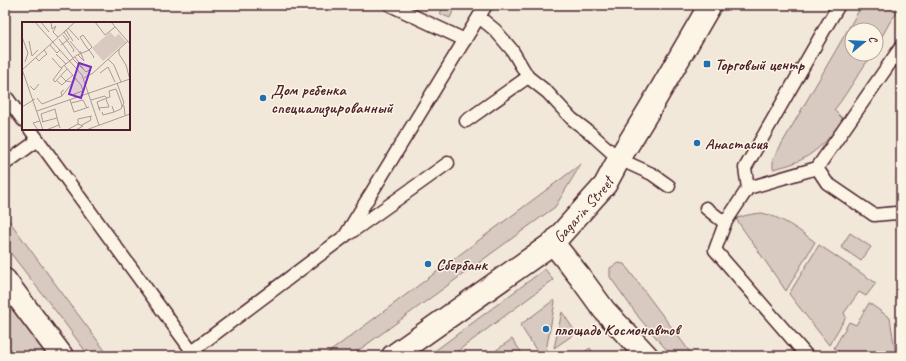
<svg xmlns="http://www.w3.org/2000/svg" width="906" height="361" font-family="Caveat,sans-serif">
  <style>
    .green { fill: #d8cac0; stroke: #917476 }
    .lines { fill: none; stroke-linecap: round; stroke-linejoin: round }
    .lane-casing { stroke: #4a1f2b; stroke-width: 15 }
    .street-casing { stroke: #4a1f2b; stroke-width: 25 }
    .secondary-casing { stroke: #4a1f2b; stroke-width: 25 }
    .lane { stroke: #fcf5e5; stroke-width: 12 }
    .street { stroke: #fcf5e5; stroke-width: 22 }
    .secondary { stroke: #fcf5e5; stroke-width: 22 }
    .poi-dot { fill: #1f6fb2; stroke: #fcf5e5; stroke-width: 1.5 }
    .labels { text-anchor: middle; stroke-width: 3; stroke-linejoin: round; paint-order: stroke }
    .poi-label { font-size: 16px; font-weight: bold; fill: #4a1f2b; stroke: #fcf5e5; text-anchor: start }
    .street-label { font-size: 16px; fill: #4a1f2b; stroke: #fcf5e5 }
    .inset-road { fill: none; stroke: #ae9894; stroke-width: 1 }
    .view { fill: #7b2cbf; fill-opacity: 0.15; stroke: #7b2cbf; stroke-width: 2 }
    .inset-edge { fill: none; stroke: #4a1f2b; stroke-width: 2 }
  </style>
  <rect width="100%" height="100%" fill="#f1e8da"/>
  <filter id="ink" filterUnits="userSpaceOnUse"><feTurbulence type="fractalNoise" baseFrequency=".025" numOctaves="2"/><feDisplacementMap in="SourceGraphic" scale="8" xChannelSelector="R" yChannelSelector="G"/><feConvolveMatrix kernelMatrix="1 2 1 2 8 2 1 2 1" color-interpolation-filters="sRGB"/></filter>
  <g filter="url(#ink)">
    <g class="green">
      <path d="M444 5H456L450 18 440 14Z"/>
      <path d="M862 5H901V9L891 20 876 47V30H852V54H872L841 101 834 110 843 119C831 137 815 155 794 163 787 166 780 167 773 169V159Z"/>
      <path d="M581 164 555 207 351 356H324Z"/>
      <path d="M762 213C781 217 799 230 815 242L786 291 736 219C744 215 752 214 762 213Z"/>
      <path d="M5 215 45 270 109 356H89L61 318 12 255 5 245Z"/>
      <path d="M850 233 871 247 861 261 841 247Z"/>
      <path d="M819 245 876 283 866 296 859 292 844 313 846 317 829 345 789 294Z"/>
      <path d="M618 263 624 264 693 356H672L640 319 610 277V268Z"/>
      <path d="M545 269 553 280 451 356H428Z"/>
      <path d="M5 294 50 356H5Z"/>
      <path d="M554 300 555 302 545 356H540L520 325Z"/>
      <path d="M869 303 890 318 896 356H845L834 348 849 322 856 325Z"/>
      <path d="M562 312 576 333 554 348Z"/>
      <path d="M512 339 524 356H488Z"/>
      <path d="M590 348 595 356H579Z"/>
    </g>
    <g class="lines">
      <defs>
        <g id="lane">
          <path d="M390 5 465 40"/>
          <path d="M479 17 495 30 512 50 528 77 547 92 572 119 589 132 619 159 652 174 669 186"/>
          <path d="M5 95 23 120"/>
          <path d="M466 121 528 77"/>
          <path d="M30 129 38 140"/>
          <path d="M5 164 38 140 192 351 345 236 486 5"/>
          <path d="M817 168 827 183 874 215 896 213 901 216"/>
          <path d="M748 188 817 168 901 47"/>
          <path d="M706 208 725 223"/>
          <path d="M350 233 448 163"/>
          <path d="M807 356 715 250 725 223 748 188 745 168 827 25 839 5"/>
        </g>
        <g id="street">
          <path d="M553 243 580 277 604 310 647 356"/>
          <path d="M5 280 62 356"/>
        </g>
        <g id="secondary">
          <path id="s1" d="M393 356 553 243 605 185 619 159 649 110 710 5"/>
        </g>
      </defs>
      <use href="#lane" class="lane-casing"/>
      <use href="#street" class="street-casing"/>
      <use href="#secondary" class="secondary-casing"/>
      <use href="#lane" class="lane"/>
      <use href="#street" class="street"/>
      <use href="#secondary" class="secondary"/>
    </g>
  </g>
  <g class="poi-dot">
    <rect x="703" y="60" width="8" height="8" rx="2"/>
    <circle cx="263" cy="98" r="4"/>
    <circle cx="697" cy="143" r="4"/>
    <circle cx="428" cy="264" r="4"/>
    <circle cx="546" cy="329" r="4"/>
  </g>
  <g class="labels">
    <g class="poi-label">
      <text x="715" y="70">Торговый центр</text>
      <text x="271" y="95">Дом ребенка<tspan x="271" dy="18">специализированный</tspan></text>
      <text x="705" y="149">Анастасия</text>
      <text x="436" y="270">Сбербанк</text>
      <text x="554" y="335">площадь Космонавтов</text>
    </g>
    <g class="street-label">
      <text dy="6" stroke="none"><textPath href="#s1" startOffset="241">Gagarin Street</textPath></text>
    </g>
  </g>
  <g transform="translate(22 22)">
    <rect width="108" height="108" fill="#f1e8da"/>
    <path d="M88 10 93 15 97 12 104 20 81 39 70 26Z" fill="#d8cac0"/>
    <path class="inset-road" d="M13 0 60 53 77 103M19 0 27 10M29 0 30 7 34 4M73 0 83 13 93 5M89 0 108 22M34 4 31 10 36 15M46 6 57 18M44 8 51 19M41 13 52 28 51 30M0 15 6 31 3 40M37 17 51 36M7 19 10 34 16 28M48 19 58 31M28 23 35 31 38 28M39 23 47 17 42 10M97 27V32L104 43 108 58M34 32 44 42M56 33 62 39 58 29M53 35 62 48M14 36 17 39 21 35 25 32 22 28M30 36 39 46 55 33 65 29 67 28 70 25 61 13 58 15 63 23 66 27 67 28 72 35 71 36M51 37 64 50 69 47M86 37 92 43 99 60M42 43 59 63 61 69 52 72 54 76M40 46 31 58 33 60 45 47M0 47 21 108M0 48 53 0M78 51 86 45 93 60M39 54 44 59 51 53M62 56 71 51 106 19M35 59 40 63 44 59 50 60M8 64 12 68 17 62M42 68 39 70 40 74 54 56M15 76 20 82 40 74M85 76 88 75 87 69 94 67 100 83M48 78 49 81 61 78 65 86M69 78 83 74 85 76 75 80 78 89M49 81 52 90 67 85M90 84 92 90 99 87 102 81 95 61M99 84H102L103 93M0 85 13 77M76 86 87 85 84 77M15 89 108 57M80 90 81 93 92 90M20 100 35 96 37 103M21 100 19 92 33 87 35 96M56 102V97L70 94M60 103 69 98 68 94M16 108 11 101 18 99M24 108 37 103 38 106M45 108 56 102 61 104 54 108M64 108 108 92"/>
    <path class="view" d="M57 41 69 45 59 76 47 72Z"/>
    <rect width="108" height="108" class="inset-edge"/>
  </g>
  <rect width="906" height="361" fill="none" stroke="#fcf5e5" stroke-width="20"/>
  <rect x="10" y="10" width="886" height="341" fill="none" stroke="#4a1f2b" stroke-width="1.5" filter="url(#ink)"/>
  <g transform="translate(864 42) rotate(72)"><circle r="19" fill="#fcf5e5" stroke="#b59f9b"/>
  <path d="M0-3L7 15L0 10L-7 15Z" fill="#1f6fb2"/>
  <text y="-6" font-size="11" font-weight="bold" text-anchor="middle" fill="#4a1f2b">С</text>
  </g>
</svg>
